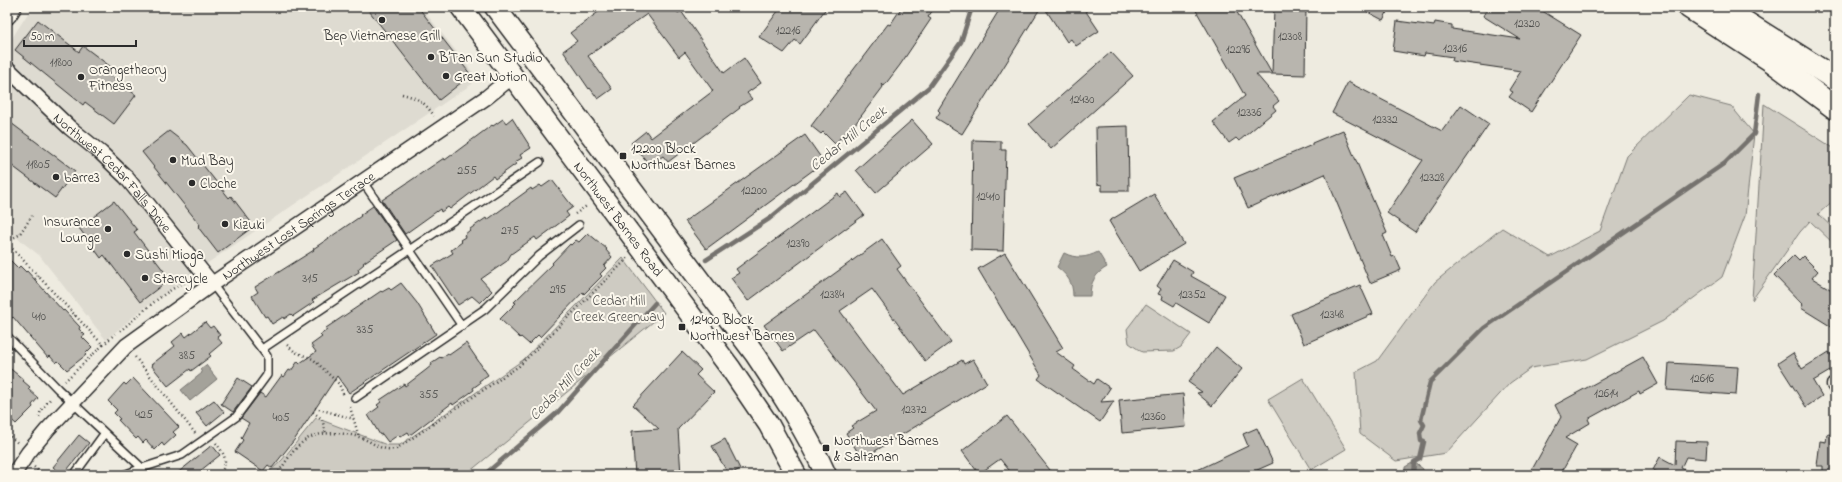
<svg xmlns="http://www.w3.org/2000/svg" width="1842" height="482" font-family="'Indie Flower',sans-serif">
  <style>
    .built { fill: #dedbd1 }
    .green { fill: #cecbc2; stroke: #7c7b76 }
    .water { fill: #a4a29a; stroke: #74726e }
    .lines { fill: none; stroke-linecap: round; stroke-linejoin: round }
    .stream { stroke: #74726e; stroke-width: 4.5 }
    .building { fill: #b8b5ae; stroke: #2b2b2b }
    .service-casing { stroke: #2b2b2b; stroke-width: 10 }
    .minor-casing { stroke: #2b2b2b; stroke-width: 17 }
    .tertiary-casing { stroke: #2b2b2b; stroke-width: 21 }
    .secondary-casing { stroke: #2b2b2b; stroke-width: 23 }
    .motorway-casing { stroke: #2b2b2b; stroke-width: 25 }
    .path { stroke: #2b2b2b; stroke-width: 2.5; stroke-dasharray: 1 3; stroke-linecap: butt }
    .service { stroke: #fbf7ec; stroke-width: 7 }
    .minor { stroke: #fbf7ec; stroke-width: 14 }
    .tertiary { stroke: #fbf7ec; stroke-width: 18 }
    .secondary { stroke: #fbf7ec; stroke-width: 20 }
    .motorway { stroke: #fbf7ec; stroke-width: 22 }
    .poi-dot { fill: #2b2b2b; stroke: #fbf7ec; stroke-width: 1.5 }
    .labels { text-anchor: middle; stroke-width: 4; stroke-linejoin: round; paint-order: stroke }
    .number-label { font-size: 12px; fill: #4e4e4c }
    .poi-label { font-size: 14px; fill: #2b2b2b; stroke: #fbf7ec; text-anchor: start }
    .street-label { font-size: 14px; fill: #2b2b2b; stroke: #fbf7ec }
    .park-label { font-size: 14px; fill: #545351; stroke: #fbf7ec }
    .water-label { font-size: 15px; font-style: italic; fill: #555552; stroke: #fbf7ec }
  </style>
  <rect width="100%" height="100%" fill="#eeebe0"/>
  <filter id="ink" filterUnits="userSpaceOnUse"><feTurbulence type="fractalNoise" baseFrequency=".025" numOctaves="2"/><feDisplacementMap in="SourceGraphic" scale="8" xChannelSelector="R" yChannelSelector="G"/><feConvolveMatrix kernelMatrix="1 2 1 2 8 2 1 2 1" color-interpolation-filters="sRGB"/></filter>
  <g filter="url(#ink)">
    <path class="built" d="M32 7H421L474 74 472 84 190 275 140 311 106 340 39 255 7 230V46Z"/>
    <g class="green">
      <path d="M1689 95 1731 106 1754 134 1745 216 1722 277 1663 321 1587 359 1531 368 1510 383 1446 453 1396 461 1360 434 1356 372 1377 361 1435 282 1502 228 1550 257 1600 231 1627 156Z"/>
      <path d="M1764 104 1835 149V199L1818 214 1835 230V245L1810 221 1800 232 1752 300Z"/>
      <path d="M623 258 664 313 469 472 458 475H266L282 460 316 418 387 445H400L523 360Z"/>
      <path d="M1146 304 1191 334 1181 347 1174 351 1142 352 1129 343 1127 329Z"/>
      <path d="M1303 378 1346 449 1311 470 1268 399Z"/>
    </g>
    <g class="water">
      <path d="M1098 252 1107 267C1096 273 1090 282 1090 296H1073C1073 282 1067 275 1057 267L1064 253C1076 259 1086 258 1098 252Z"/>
      <path d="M206 365 217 379 190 401 181 390 202 373 200 369Z"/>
      <path d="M1414 462 1423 469V475H1405V467Z"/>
    </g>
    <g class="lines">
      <g class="stream">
        <path d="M706 260 769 219 929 87 961 42 972 7"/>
        <path d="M484 475 558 412 655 303"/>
        <path d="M1413 475 1414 462 1420 459 1424 442 1421 441 1420 433 1424 425 1421 420 1430 382 1484 328 1725 163 1754 134 1759 94"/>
      </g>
    </g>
    <g class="building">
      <path d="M366 7H418L471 75 439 100Z"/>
      <path d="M605 7H674L678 13 681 11 724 73 744 58 761 83 747 93 752 99 739 107 740 108 668 162 663 156 650 165 631 143 646 131 651 138 713 91 685 52 679 57 647 14 588 56 612 89 598 99 590 88 589 89 563 51 577 41 570 33Z"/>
      <path d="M781 7H827L800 44 795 40 784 53 759 37Z"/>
      <path d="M902 7H935L928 17 931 19 900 65 884 86 881 84 883 87 843 140 840 138 835 144 823 132 821 134 811 126 888 24 890 25Z"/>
      <path d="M1001 7H1041L962 134 936 118 940 112 938 110Z"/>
      <path d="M1044 7H1083L1099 31 1076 46 1071 39 1067 42Z"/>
      <path d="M1194 7H1234L1272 74H1256L1279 101 1273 106 1276 110 1239 141 1236 138 1229 143 1213 122 1245 96Z"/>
      <path d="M1274 7H1306L1305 75 1272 74Z"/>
      <path d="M1358 7H1390L1383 20Z"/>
      <path d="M1488 7H1536L1581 35 1531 112 1509 97 1513 92 1509 90 1521 71 1452 61 1453 57 1425 53 1424 56 1393 51 1397 21 1434 26 1435 22 1452 25V29L1520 39 1483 16Z"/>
      <path d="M38 20 79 52 83 46 111 67 107 73 136 95 114 124 85 102 83 105 15 50Z"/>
      <path d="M1111 52 1133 76 1051 149 1029 124Z"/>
      <path d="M1348 82 1442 131 1461 105 1489 124 1415 232 1387 213 1423 160 1332 113Z"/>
      <path d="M512 118 531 148 520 155 522 158 515 162 516 164 495 179 493 176 450 209 448 207 441 212 440 209 405 234 382 200 444 158 445 160 492 125 493 126 503 119 506 123Z"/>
      <path d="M7 120 75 171 55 198 7 162Z"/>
      <path d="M912 120 933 144 876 193 856 170Z"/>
      <path d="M1128 126 1129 191H1102V185L1097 184 1096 127Z"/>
      <path d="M1343 130 1387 233 1383 235 1392 257 1395 256 1401 270 1370 283 1325 174 1248 208 1234 178 1312 145V143Z"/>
      <path d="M169 131 187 145 229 198 231 196 254 226 218 253 198 227 200 225 142 152Z"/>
      <path d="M805 135 824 162 706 249 685 221Z"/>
      <path d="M973 140 1001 141V150H1006L1003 251 971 250Z"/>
      <path d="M552 180 573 207 566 212 569 216 537 240 535 237 511 254 507 261 481 279 492 291 480 303 472 296 458 305 432 266 453 253 451 250 462 242 460 240 465 237 464 235 470 230V229L486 218 487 220 531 188 532 190 540 185 542 187Z"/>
      <path d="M847 192 864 215 748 301 731 278 739 273 736 269 838 193 840 197Z"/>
      <path d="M1154 194 1184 244 1139 271 1109 221Z"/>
      <path d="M114 201 137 230 134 232 170 279 140 302 104 255 101 258 79 228Z"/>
      <path d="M373 206 397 240 363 263 364 264 358 269 359 272 312 300 314 302 293 316 291 314 284 319 283 317 272 324 267 316 265 317 252 296 258 292 255 287 314 250 313 249 361 216 360 215Z"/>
      <path d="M588 233 607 249 606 250 612 257 604 266 606 268 600 274 602 276 584 294 583 292 540 337 538 335 529 344 521 337 520 338 500 319 516 303 514 302 553 264 552 263 570 244 571 245 576 240 579 242Z"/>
      <path d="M882 239 901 266 897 269 951 342 925 361 872 289 840 311 903 395 962 360 964 364 973 359 987 383 862 459 846 433 853 428 851 426 876 411 814 330 783 351 764 325Z"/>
      <path d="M1005 253 1063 348 1056 352 1075 366 1073 369 1094 384 1097 379 1110 388 1101 402 1114 401 1100 422 1038 379 1041 375 978 269Z"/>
      <path d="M1794 255 1799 260 1803 256 1818 271 1812 278 1835 292V329L1801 308 1803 305 1774 275Z"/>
      <path d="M7 257 18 268 20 266 26 272 27 271 63 311 64 310 80 327 79 329 85 335 82 337 92 347 85 354 86 355 67 370 58 361 56 363 50 356 48 358 13 317 7 323Z"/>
      <path d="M1173 260 1193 272 1191 276 1225 295 1209 323 1176 303 1174 306 1162 299 1163 296 1158 294 1161 289 1157 286Z"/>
      <path d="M401 283 417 303 436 334 349 393 337 376 295 439 272 468 268 465 263 471 235 452 243 440 241 438 249 423 241 418 260 393 266 397 282 375 284 377 289 370 291 371 298 361 300 363 316 352 311 345 322 337 320 335 327 330 326 328 381 291 382 292 389 288 391 290Z"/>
      <path d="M1360 285 1373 314 1304 344 1291 314Z"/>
      <path d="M205 322 210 328 213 326 220 335 217 337 222 343 209 354 211 356 191 371 190 369 168 386 151 365 175 346 172 342 183 333 186 337Z"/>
      <path d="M466 343 488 375 479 381 480 383 473 388 474 390 453 405 452 403 410 435 408 432 400 437 398 435 388 442 382 434 380 435 368 415 379 407 377 405 381 402 380 400 404 384 405 386 426 370 432 365 431 363 440 357 441 358 448 353 449 355Z"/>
      <path d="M1216 347 1242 369 1212 406 1197 393 1202 392 1188 382Z"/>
      <path d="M682 352 701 370 696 375 714 392 678 429 681 475H635L632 431 659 429 633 405Z"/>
      <path d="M1829 352 1835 361V368L1813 381 1822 396 1806 407 1778 363 1793 353 1802 369Z"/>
      <path d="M1643 357 1658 384 1640 394 1639 391 1588 419 1590 423 1565 438 1577 445 1560 475H1529L1561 417 1555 405Z"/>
      <path d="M1669 363 1738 367 1736 395 1667 390Z"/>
      <path d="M7 366 24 380 23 381 30 387 28 389 38 398 32 405 33 407 16 424 7 416Z"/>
      <path d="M133 378 179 427 173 432 176 435 164 446 162 443 155 450 146 440 143 443 138 437 136 439 118 420 120 419 114 413 117 410 108 401 124 383 126 385Z"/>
      <path d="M238 378 252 387 233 412 221 404Z"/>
      <path d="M1183 394 1186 427 1122 433 1119 400Z"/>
      <path d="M214 400 224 412 207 426 196 413Z"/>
      <path d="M1007 416 1054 475H1013L1000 459 979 474 962 451Z"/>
      <path d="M1257 428 1273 463 1246 475H1187L1248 446 1243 434Z"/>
      <path d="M1827 434 1835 435V475H1823V466H1817L1820 441 1826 442Z"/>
      <path d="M79 435 89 443 63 475 53 467Z"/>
      <path d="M725 439 740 469 729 475 712 446Z"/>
      <path d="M1676 441 1707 442 1706 459 1686 457 1681 468 1695 475H1662L1653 470 1660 457 1675 465Z"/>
      <path d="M212 445 220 455 195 475H175Z"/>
    </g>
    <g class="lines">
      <defs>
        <g id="service">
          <path d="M363 182 462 326"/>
          <path d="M7 336 58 389 142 468 182 455 236 417 267 375V356L212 284"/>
          <path d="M262 349 540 162"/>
          <path d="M355 398 485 309 539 256 579 225"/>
          <path d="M74 475 104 434"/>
          <path d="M124 475 142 468"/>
        </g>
        <g id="minor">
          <path id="s1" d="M7 68 70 128 101 153 126 177 212 284"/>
          <path d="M1834 385 1835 386"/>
          <path id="s2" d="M13 475 28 453 47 430 126 346 212 284 487 97 513 76"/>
        </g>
        <path id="tertiary" d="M7 15 12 7"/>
        <g id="secondary">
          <path id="s3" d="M461 7 731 369 769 425 796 475"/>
          <path d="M495 7 755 354C781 393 807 432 826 475"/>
        </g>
        <g id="motorway">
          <path d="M1689 7 1772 61 1835 108"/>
          <path d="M1721 7 1835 79"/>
        </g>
      </defs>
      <use href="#service" class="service-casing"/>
      <use href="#minor" class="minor-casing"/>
      <use href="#tertiary" class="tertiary-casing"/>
      <use href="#secondary" class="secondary-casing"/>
      <use href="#motorway" class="motorway-casing"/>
      <g class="path">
        <path d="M402 94C418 98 425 102 434 116"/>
        <path d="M575 214 588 205"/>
        <path d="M7 241 19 235 32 216"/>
        <path d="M7 243 103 345 65 381"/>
        <path d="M35 279 39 276"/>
        <path d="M72 319 76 315"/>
        <path d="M120 331C142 313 163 291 190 280"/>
        <path d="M103 345 115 334"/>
        <path d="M287 345 295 352 313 359 339 384 344 396"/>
        <path d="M135 357 195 433"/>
        <path d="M350 407 359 437"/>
        <path d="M315 408 354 419"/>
        <path d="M313 412 322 419 326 434"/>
        <path d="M39 417 41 410 51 398"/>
        <path d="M7 434 19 444"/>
        <path d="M216 443C226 457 228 460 220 475"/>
        <path d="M34 467 43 475"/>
        <path d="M277 475C285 463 294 447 307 439 321 431 343 432 359 437 374 442 379 451 396 449L519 366 628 258"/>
      </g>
      <use href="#service" class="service"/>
      <use href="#minor" class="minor"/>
      <use href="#tertiary" class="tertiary"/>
      <use href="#secondary" class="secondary"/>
      <use href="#motorway" class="motorway"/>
    </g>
  </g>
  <g class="poi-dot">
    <circle cx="382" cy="20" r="4"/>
    <circle cx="431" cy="57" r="4"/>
    <circle cx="446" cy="76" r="4"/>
    <circle cx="81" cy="77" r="4"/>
    <rect x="619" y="152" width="8" height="8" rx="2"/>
    <circle cx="173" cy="160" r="4"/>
    <circle cx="56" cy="177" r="4"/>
    <circle cx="192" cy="183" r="4"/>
    <circle cx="225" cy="224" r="4"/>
    <circle cx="108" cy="229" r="4"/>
    <circle cx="127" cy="254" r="4"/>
    <circle cx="145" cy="278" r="4"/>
    <rect x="678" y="323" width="8" height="8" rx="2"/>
    <rect x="822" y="444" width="8" height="8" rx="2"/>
  </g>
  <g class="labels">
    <g class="number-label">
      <text x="1527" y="27">12320</text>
      <text x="788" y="34">12216</text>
      <text x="1290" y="40">12308</text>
      <text x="1455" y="52">12316</text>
      <text x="1238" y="53">12296</text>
      <text x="61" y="66">11800</text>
      <text x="1082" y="103">12430</text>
      <text x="1249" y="116">12336</text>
      <text x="1385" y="123">12332</text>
      <text x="38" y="168">11805</text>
      <text x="467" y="174">255</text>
      <text x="1432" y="181">12328</text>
      <text x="754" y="194">12200</text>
      <text x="988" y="200">12410</text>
      <text x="510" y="234">275</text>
      <text x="798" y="247">12390</text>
      <text x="310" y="282">315</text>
      <text x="558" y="293">295</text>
      <text x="832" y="298">12384</text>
      <text x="1192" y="298">12352</text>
      <text x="1332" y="318">12348</text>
      <text x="39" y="320">410</text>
      <text x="365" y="333">335</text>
      <text x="187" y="359">385</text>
      <text x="1702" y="382">12616</text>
      <text x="1606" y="397">12614</text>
      <text x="429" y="398">355</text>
      <text x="914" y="413">12372</text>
      <text x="144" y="418">425</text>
      <text x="1153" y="420">12360</text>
      <text x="281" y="421">405</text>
    </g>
    <g class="poi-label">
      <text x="382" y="40" text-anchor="middle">Bep Vietnamese Grill</text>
      <text x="439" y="62">B’Tan Sun Studio</text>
      <text x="89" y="74">Orangetheory<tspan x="89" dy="16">Fitness</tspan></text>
      <text x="454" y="81">Great Notion</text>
      <text x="631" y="153">12200 Block<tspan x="631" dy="16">Northwest Barnes</tspan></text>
      <text x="181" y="165">Mud Bay</text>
      <text x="64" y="182">barre3</text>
      <text x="200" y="188">Cloche</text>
      <text x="100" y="226" text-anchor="end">Insurance<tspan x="100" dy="16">Lounge</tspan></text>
      <text x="233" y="229">Kizuki</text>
      <text x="135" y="259">Sushi Mioga</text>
      <text x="153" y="283">Starcycle</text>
      <text x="690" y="324">12400 Block<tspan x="690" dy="16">Northwest Barnes</tspan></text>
      <text x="834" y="445">Northwest Barnes<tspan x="834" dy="16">&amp; Saltzman</tspan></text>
    </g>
    <g class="street-label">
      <text dy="5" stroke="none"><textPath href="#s1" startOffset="149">Northwest Cedar Falls Drive</textPath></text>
      <text dy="5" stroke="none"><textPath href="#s3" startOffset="264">Northwest Barnes Road</textPath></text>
      <text dy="5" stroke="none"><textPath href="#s2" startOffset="382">Northwest Lost Springs Terrace</textPath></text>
    </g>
    <g class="park-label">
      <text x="619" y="305">Cedar Mill<tspan x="619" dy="16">Creek Greenway</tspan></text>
    </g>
    <g class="water-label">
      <text transform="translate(848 138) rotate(-39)" y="5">Cedar Mill Creek</text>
      <text transform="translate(564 384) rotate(-46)" y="5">Cedar Mill Creek</text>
    </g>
  </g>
  <rect width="1842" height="482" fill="none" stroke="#fbf7ec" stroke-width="24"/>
  <rect x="12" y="12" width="1818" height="458" fill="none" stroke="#2b2b2b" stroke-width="1.5" filter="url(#ink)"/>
  <path d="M24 40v6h112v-6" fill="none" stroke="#2b2b2b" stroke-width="2"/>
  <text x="30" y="40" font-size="12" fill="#2b2b2b" stroke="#fbf7ec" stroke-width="3" paint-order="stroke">50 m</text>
</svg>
